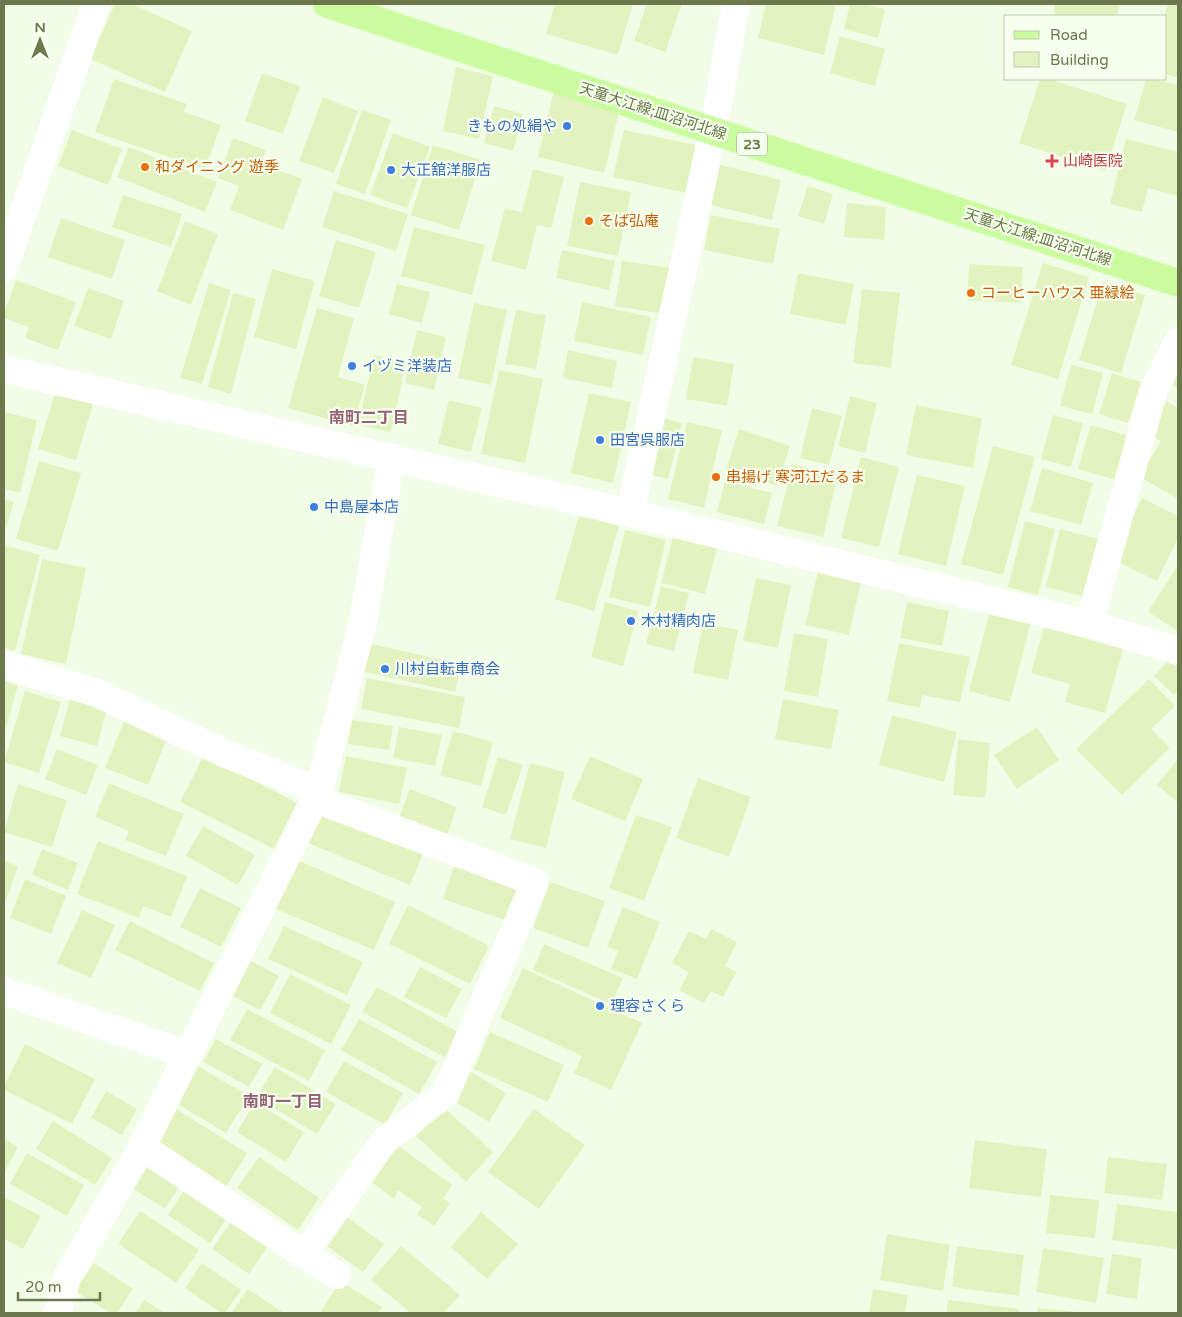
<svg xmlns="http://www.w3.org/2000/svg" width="1182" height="1317" font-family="'Varela Round','Noto Sans JP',sans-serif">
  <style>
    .building { fill: #e3f3bf }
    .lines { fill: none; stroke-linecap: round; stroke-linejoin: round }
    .minor { stroke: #fff; stroke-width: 28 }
    .major { stroke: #cbfc9f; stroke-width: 28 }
    .shop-dot { fill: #3f7fe0; stroke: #f7ffef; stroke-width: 2 }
    .health-dot { fill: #e0444e; stroke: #f7ffef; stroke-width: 2 }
    .food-dot { fill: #e8710a; stroke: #f7ffef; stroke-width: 2 }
    .labels { text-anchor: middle; stroke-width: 4.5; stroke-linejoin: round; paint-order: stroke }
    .shield { fill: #f7ffef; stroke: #96a07c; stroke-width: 1 }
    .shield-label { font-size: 14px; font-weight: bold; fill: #6c784b }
    .street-label { font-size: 15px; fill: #6c784b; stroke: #f7ffef }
    .shop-label { font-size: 15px; fill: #366cbe; stroke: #f7ffef; text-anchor: start }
    .health-label { font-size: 15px; fill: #be3a42; stroke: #f7ffef; text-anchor: start }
    .food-label { font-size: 15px; fill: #c56008; stroke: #f7ffef; text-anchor: start }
    .neighbourhood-label { font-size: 16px; font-weight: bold; fill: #946378; stroke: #f7ffef }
  </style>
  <rect width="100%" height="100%" fill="#f2fde8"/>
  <g class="building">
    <path d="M115 4H132L192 31 165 92 90 59Z"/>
    <path d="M555 4H633L618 55 546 34Z"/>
    <path d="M647 4H682L665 52 634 41Z"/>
    <path d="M766 4H836L824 55 758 38Z"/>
    <path d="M850 4H862L885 9 878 38 844 29Z"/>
    <path d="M1055 4H1120L1117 16H1053Z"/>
    <path d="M1168 4H1178V78L1166 74V16H1164Z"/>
    <path d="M840 36 885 49 875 86 830 73Z"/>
    <path d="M456 67 493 76 479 139 443 131Z"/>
    <path d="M262 73 300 86 283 134 245 121Z"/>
    <path d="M114 79 187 104 184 112 221 125 205 169 95 132Z"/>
    <path d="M1040 79H1049L1127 104 1105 171 1019 143Z"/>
    <path d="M1146 79H1154L1178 85V132L1134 120Z"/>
    <path d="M554 91 620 108 604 173 538 157Z"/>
    <path d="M323 97 358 111 334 173 299 161Z"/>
    <path d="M494 106 523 114 513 151 484 143Z"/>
    <path d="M362 110 391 120 365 194 336 184Z"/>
    <path d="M72 130 122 149 108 185 58 166Z"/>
    <path d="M624 130 696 145 686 193 613 177Z"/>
    <path d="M393 133 430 147 407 208 370 195Z"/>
    <path d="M233 138 266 150 261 164 302 179 283 230 230 210 239 186 218 178Z"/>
    <path d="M1126 139 1178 152V196L1148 188 1142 212 1110 204Z"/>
    <path d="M433 145 481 160 459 230 411 215Z"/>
    <path d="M129 147 217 182 205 212 117 177Z"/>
    <path d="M717 164 781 180 772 220 707 204Z"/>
    <path d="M533 169 564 177 551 228 537 225 526 270 491 261 505 208 522 212Z"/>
    <path d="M580 182 631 192 618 256 567 246Z"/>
    <path d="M808 186 833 194 824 224 798 216Z"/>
    <path d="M334 191 408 214 396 251 322 227Z"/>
    <path d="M123 195 182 214 171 247 112 227Z"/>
    <path d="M847 203 886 207 884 240 844 237Z"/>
    <path d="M711 215 780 229 773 264 704 250Z"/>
    <path d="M61 218 125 240 112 279 48 257Z"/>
    <path d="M185 221 218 234 191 305 157 291Z"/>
    <path d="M414 227 485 245 472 295 401 276Z"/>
    <path d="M336 240 376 252 359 308 319 296Z"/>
    <path d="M562 250 615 261 609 290 556 278Z"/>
    <path d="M622 261 672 268 664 314 615 306Z"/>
    <path d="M1043 263 1089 277 1058 379 1011 365Z"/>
    <path d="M969 264 1023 267 1021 303 967 300Z"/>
    <path d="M272 269 315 281 296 349 254 337Z"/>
    <path d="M798 273 854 284 846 325 790 314Z"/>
    <path d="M16 280 76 302 58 350 25 338 29 327 4 318V313Z"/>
    <path d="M1103 282 1145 295 1121 373 1079 360Z"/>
    <path d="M209 283 231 290 202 384 180 378Z"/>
    <path d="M397 284 430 292 422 323 389 314Z"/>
    <path d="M88 288 124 301 111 339 74 326Z"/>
    <path d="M862 289 900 293 891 368 853 363Z"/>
    <path d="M233 293 256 299 231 394 208 387Z"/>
    <path d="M582 302 651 317 643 355 574 341Z"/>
    <path d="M474 303 507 310 491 385 458 378Z"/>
    <path d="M317 308 354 318 338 377 365 385 353 426 288 408Z"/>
    <path d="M516 310 546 315 536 369 505 364Z"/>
    <path d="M417 330 446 337 434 390 405 383Z"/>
    <path d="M568 350 617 361 612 388 563 378Z"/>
    <path d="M374 355 406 363 391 432 358 425Z"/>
    <path d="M693 357 734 364 727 406 686 399Z"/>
    <path d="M1071 365 1103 373 1092 414 1060 406Z"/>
    <path d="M499 370 543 379 525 463 481 454Z"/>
    <path d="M1178 371V388L1173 386Z"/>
    <path d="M1112 373 1141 382 1128 423 1099 414Z"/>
    <path d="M56 390 94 401 76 460 38 449Z"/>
    <path d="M589 393 631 402 613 483 571 473Z"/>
    <path d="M850 396 877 403 865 453 838 446Z"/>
    <path d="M449 400 482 408 471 452 438 444Z"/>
    <path d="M1166 401 1178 408V499L1140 477 1161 441 1147 433Z"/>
    <path d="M916 405 982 418 973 468 906 455Z"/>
    <path d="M812 408 842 416 829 465 800 458Z"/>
    <path d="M4 412 37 420 20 493 4 489Z"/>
    <path d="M1053 415 1083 423 1071 467 1041 459Z"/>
    <path d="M659 417 682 423 668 479 645 473Z"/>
    <path d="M687 422 722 430 704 508 668 499Z"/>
    <path d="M1091 425 1129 436 1116 480 1078 469Z"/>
    <path d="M739 429 790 446 777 486 726 469Z"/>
    <path d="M993 446 1035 457 1003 575 961 564Z"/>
    <path d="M861 457 899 467 879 547 841 538Z"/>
    <path d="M39 461 81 473 58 551 16 539Z"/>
    <path d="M793 464 838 475 823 537 777 526Z"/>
    <path d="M1042 468 1093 483 1081 525 1030 511Z"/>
    <path d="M917 475 965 486 946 566 898 554Z"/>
    <path d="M725 481 772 493 764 524 717 512Z"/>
    <path d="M1142 498 1178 516V538L1157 581 1112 559Z"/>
    <path d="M4 499 14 502 4 534Z"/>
    <path d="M579 515 619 526 594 611 555 599Z"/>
    <path d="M1025 521 1055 529 1038 595 1008 587Z"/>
    <path d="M1060 529 1099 539 1085 597 1046 587Z"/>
    <path d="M625 530 666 540 650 607 609 597Z"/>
    <path d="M673 537 717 548 705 594 661 583Z"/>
    <path d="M4 545 40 555 15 651 4 648Z"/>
    <path d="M42 559 86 568 66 664 21 654Z"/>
    <path d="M1178 565V631L1148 612Z"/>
    <path d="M818 572 861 582 849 635 805 625Z"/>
    <path d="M756 578 791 585 778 648 743 641Z"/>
    <path d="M661 586 689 593 674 651 646 644Z"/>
    <path d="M605 602 638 611 623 666 591 657Z"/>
    <path d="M907 602 949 611 942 646 900 638Z"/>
    <path d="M991 607 1032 618 1010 702 969 691Z"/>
    <path d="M703 623 738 630 728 680 693 673Z"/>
    <path d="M1044 627 1123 649 1105 713 1065 702 1070 684 1031 673Z"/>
    <path d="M794 633 828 639 818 697 784 691Z"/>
    <path d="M367 643 461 664 455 692 361 671Z"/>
    <path d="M899 643 970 657 960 702 922 695 920 708 887 701Z"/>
    <path d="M1174 655 1178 660V691L1174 695 1154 676Z"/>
    <path d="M367 678 465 697 459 728 361 709Z"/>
    <path d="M1149 679 1175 706 1151 729 1170 748 1122 795 1076 749Z"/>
    <path d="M4 681 18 685 4 735Z"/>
    <path d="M25 691 61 702 39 773 4 762Z"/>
    <path d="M70 699 107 709 97 746 60 736Z"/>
    <path d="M783 699 839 710 831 749 775 739Z"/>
    <path d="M892 715 957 732 944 782 879 765Z"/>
    <path d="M125 719 168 736 148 785 105 768Z"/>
    <path d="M352 720 393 726 389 750 348 744Z"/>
    <path d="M399 727 442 735 435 766 393 758Z"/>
    <path d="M1037 727 1059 760 1017 789 994 755Z"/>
    <path d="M453 731 493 742 481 786 440 775Z"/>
    <path d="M958 739 990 743 985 798 953 795Z"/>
    <path d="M57 749 98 765 86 795 45 779Z"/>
    <path d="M204 755 297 803 274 849 180 802Z"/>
    <path d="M346 756 407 768 399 804 339 792Z"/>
    <path d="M590 756 643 779 625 821 571 799Z"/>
    <path d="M498 757 523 765 506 815 482 807Z"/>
    <path d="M1178 759V803L1157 785Z"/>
    <path d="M530 763 565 772 546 848 510 839Z"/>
    <path d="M698 778 751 797 729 857 676 838Z"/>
    <path d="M109 783 184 814 166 856 125 840 129 831 95 817Z"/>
    <path d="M18 784 67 800 52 847 4 832Z"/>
    <path d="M410 789 457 807 447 835 399 818Z"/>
    <path d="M318 805 425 849 410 885 303 841Z"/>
    <path d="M636 815 672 827 644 901 609 888Z"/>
    <path d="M203 826 255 855 238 885 186 856Z"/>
    <path d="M98 841 187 876 171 917 143 906 139 918 77 894Z"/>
    <path d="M42 849 78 863 68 890 32 875Z"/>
    <path d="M457 857 522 880 508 921 443 899Z"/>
    <path d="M297 860 395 902 374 950 276 909Z"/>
    <path d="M4 861 18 866 4 906Z"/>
    <path d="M25 879 66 896 51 934 10 918Z"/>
    <path d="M550 882 605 901 588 948 533 928Z"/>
    <path d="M200 888 241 908 221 947 180 927Z"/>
    <path d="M408 905 489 946 470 984 389 944Z"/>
    <path d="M623 907 660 922 637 979 611 969 618 951 607 947Z"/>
    <path d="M82 910 115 925 91 978 57 963Z"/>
    <path d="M130 921 214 963 200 991 115 950Z"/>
    <path d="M284 926 363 962 347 995 268 959Z"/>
    <path d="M711 929 737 942 725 966 736 972 723 997 711 991 704 1003 679 990 689 972 672 963 689 931 706 939Z"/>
    <path d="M544 944 623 978 611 1004 533 970Z"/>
    <path d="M251 961 279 976 260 1010 233 996Z"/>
    <path d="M420 967 462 989 446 1018 404 997Z"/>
    <path d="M523 968 642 1023 611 1090 574 1073 582 1056 500 1018Z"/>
    <path d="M290 974 351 1005 331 1044 270 1013Z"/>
    <path d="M377 987 460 1033 446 1058 362 1012Z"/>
    <path d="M247 1009 325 1050 309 1081 230 1040Z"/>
    <path d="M359 1019 437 1062 419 1094 341 1050Z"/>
    <path d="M490 1032 564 1065 548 1102 474 1069Z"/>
    <path d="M216 1039 262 1064 249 1087 203 1062Z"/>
    <path d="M25 1044 95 1079 72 1124 4 1090V1086Z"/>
    <path d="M344 1061 403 1093 385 1125 326 1092Z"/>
    <path d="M196 1065 249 1096 226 1133 174 1102Z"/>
    <path d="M275 1067 336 1104 317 1134 256 1097Z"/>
    <path d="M468 1070 506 1093 489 1122 451 1099Z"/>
    <path d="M106 1091 137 1109 122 1135 91 1118Z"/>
    <path d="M255 1102 304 1132 286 1162 237 1132Z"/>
    <path d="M443 1107 493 1152 466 1182 416 1136Z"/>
    <path d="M174 1108 247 1153 226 1187 152 1142Z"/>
    <path d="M534 1109 585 1145 539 1209 488 1172Z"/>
    <path d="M53 1121 112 1158 95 1185 36 1149Z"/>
    <path d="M4 1139 18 1147 4 1173Z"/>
    <path d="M975 1140 1047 1149 1041 1197 969 1188Z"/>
    <path d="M397 1145 452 1185 443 1198 450 1203 434 1226 417 1214 422 1207 398 1190 394 1199 370 1181Z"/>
    <path d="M27 1153 84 1185 67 1216 10 1184Z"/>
    <path d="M259 1157 319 1198 298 1230 237 1188Z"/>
    <path d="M1108 1157 1167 1164 1162 1200 1104 1193Z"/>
    <path d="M144 1161 181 1184 165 1209 129 1186Z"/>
    <path d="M188 1185 230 1213 210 1243 168 1215Z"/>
    <path d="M1050 1195 1099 1200 1095 1238 1046 1233Z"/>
    <path d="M4 1197 41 1216 23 1249 4 1239Z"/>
    <path d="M1117 1204 1178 1212V1236L1176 1249 1112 1240Z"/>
    <path d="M140 1211 199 1250 176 1283 118 1244Z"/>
    <path d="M481 1212 518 1244 487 1279 451 1247Z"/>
    <path d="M344 1215 384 1244 363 1272 324 1244Z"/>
    <path d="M234 1217 271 1242 249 1274 212 1249Z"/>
    <path d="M887 1234 950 1245 943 1291 880 1280Z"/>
    <path d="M401 1246 460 1295 444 1313H411L371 1280Z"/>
    <path d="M957 1246 1024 1255 1019 1296 952 1287Z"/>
    <path d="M1043 1248 1104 1258 1096 1303 1036 1292Z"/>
    <path d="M1112 1254 1142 1258 1137 1299 1106 1294Z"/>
    <path d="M94 1263 133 1289 117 1313H110L75 1291Z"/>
    <path d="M202 1263 241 1290 225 1313H221L185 1288Z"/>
    <path d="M340 1281 382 1307 378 1313H320Z"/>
    <path d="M248 1289 284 1313H231Z"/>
    <path d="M873 1289 908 1295 905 1313H869Z"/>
    <path d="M144 1300 165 1313H135Z"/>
    <path d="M948 1300 1019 1309V1313H947Z"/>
    <path d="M1038 1308 1078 1312V1313H1037Z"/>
  </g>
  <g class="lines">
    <g class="minor">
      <path d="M4 268 96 4"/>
      <path d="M4 369 630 513 1089 624 1178 651"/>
      <path d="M630 513 713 131 736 4"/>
      <path d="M1089 624 1154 389 1178 341"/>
      <path d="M4 665 97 693 226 754 319 791"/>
      <path d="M4 991 188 1055"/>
      <path d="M142 1147 304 1255 337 1275"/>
      <path d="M304 1255 384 1141 446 1093 535 882 315 799"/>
      <path d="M57 1313 67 1277 142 1147 319 791 362 626 392 458"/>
    </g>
    <path class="major" d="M327 4 713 131 1178 283"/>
  </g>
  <g class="shop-dot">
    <circle cx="567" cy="126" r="5"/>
    <circle cx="391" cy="170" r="5"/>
    <circle cx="352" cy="366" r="5"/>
    <circle cx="600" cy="440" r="5"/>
    <circle cx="314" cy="507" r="5"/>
    <circle cx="631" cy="621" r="5"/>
    <circle cx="385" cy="669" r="5"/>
    <circle cx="600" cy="1006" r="5"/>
  </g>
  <path class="health-dot" d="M1049.5 153.5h5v5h5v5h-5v5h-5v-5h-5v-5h5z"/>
  <g class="food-dot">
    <circle cx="145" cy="167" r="5"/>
    <circle cx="589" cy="221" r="5"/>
    <circle cx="971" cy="293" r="5"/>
    <circle cx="716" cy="477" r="5"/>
  </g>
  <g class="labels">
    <rect class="shield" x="737" y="132.5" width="30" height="23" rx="4"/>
    <g class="shield-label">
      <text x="752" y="149">23</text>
    </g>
    <g class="street-label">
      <text transform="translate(653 111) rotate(18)" y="5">天童大江線;皿沼河北線</text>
      <text transform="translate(1038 237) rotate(18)" y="5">天童大江線;皿沼河北線</text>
    </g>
    <g class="shop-label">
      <text x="557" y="131" text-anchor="end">きもの処絹や</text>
      <text x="401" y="175">大正舘洋服店</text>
      <text x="362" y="371">イヅミ洋装店</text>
      <text x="610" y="445">田宮呉服店</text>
      <text x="324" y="512">中島屋本店</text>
      <text x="641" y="626">木村精肉店</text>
      <text x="395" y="674">川村自転車商会</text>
      <text x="610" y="1011">理容さくら</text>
    </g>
    <g class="health-label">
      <text x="1063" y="166">山崎医院</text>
    </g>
    <g class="food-label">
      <text x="155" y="172">和ダイニング 遊季</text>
      <text x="599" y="226">そば弘庵</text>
      <text x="981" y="298">コーヒーハウス 亜緑絵</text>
      <text x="726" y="482">串揚げ 寒河江だるま</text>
    </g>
    <g class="neighbourhood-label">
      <text x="369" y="423">南町二丁目</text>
      <text x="283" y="1107">南町一丁目</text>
    </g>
  </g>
  <rect width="1182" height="1317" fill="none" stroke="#6c784b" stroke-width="10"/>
  <rect x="1004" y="15" width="162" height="65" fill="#f7ffef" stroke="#bfc9ad"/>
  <rect x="1014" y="31" width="25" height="8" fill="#cbfc9f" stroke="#bfc9ad"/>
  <text x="1050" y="40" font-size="15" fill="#6c784b">Road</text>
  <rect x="1014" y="52" width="25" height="15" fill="#e3f3bf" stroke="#bfc9ad"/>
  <text x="1050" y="65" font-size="15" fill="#6c784b">Building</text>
  <g transform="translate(40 40)" stroke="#f7ffef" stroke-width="4" paint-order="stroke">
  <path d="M0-4L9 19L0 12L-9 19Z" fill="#6c784b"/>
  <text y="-8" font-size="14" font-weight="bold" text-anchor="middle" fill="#6c784b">N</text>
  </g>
  <path d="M18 1292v8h82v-8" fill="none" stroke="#6c784b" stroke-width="2.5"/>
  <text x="25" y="1292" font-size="15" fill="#6c784b" stroke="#f7ffef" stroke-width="4" paint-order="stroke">20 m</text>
</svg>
